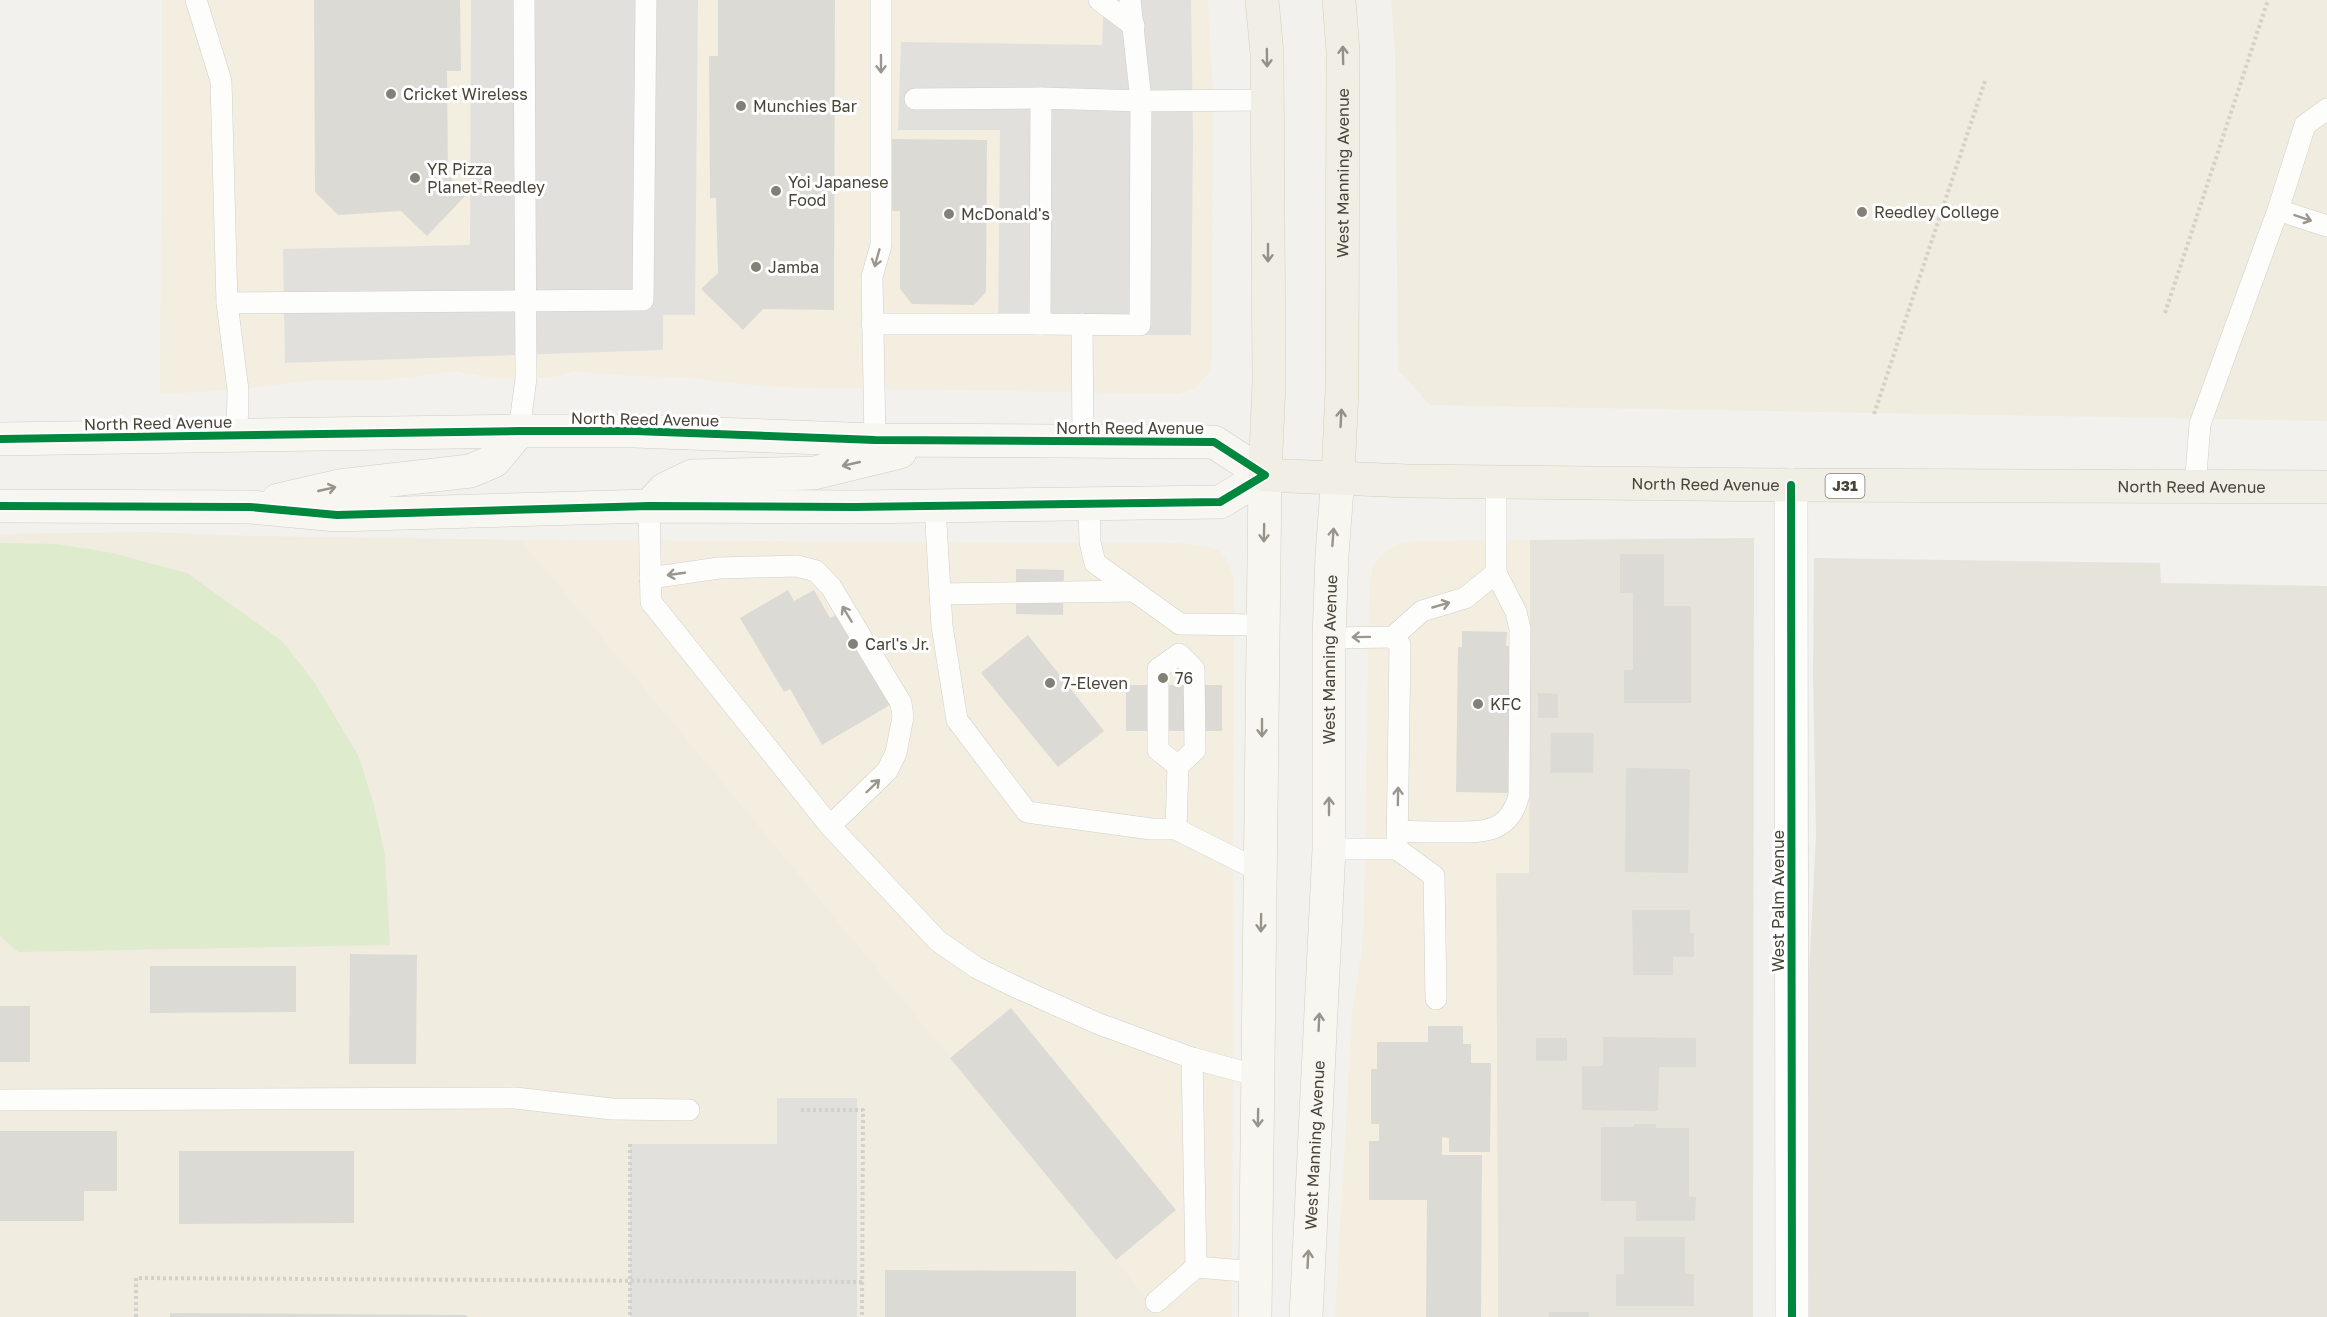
<svg xmlns="http://www.w3.org/2000/svg" width="2327" height="1317" font-family="'Golos Text',sans-serif">
  <style>
    .residential { fill: #e6e3da }
    .commercial { fill: #f4eee0 }
    .education { fill: #f0ecdf }
    .green { fill: #deeccd }
    .parking { fill: #e1e0dc }
    .building { fill: #dcdad5 }
    .lines { fill: none; stroke-linecap: round; stroke-linejoin: round }
    .lane-casing { stroke: #d0cfca; stroke-width: 22 }
    .street-casing { stroke: #d0cfca; stroke-width: 34 }
    .secondary-casing { stroke: #d1cec4; stroke-width: 34 }
    .primary-casing { stroke: #d4ceba; stroke-width: 34 }
    .path { stroke: #d2d1cb; stroke-width: 4; stroke-dasharray: 3 3; stroke-linecap: butt }
    .lane { stroke: #fdfdfc; stroke-width: 21 }
    .street { stroke: #fdfdfc; stroke-width: 33 }
    .secondary { stroke: #f7f6f0; stroke-width: 33 }
    .primary { stroke: #f1efe5; stroke-width: 33 }
    .cycleway-casing { stroke: #fff; stroke-width: 11 }
    .cycleway { stroke: #00873e; stroke-width: 8 }
    .oneway { stroke: #959086 }
    .oneway2 { stroke: #9a9790 }
    .oneway3 { stroke: #97948b }
    .poi-dot { fill: #848077; stroke: #fff; stroke-width: 2 }
    .labels { text-anchor: middle; stroke-width: 6; stroke-linejoin: round; paint-order: stroke }
    .shield { fill: #fff; stroke: #807b74; stroke-width: 1.5 }
    .shield-label { font-size: 15px; font-weight: bold; fill: #494338 }
    .poi-label { font-size: 16px; fill: #494338; stroke: #fff; text-anchor: start }
    .street-label { font-size: 16px; fill: #494338; stroke: #fff }
  </style>
  <rect width="100%" height="100%" fill="#f2f1ed"/>
  <g class="residential">
    <path d="M1754 538 1753 1317H1498L1496 872 1529 873 1530 540Z"/>
    <path d="M1814 558 2160 563 2161 583 2327 586V1317H1809V973L1816 835 1813 675Z"/>
  </g>
  <g class="commercial">
    <path d="M162 0H1208L1213 90 1212 360 1210 371 1196 388 1179 394 770 387 681 377 628 376 574 371 549 378 497 379 456 371 387 380H314L237 390 160 394Z"/>
    <path d="M521 540 1177 543 1207 547 1217 550 1226 558 1234 578 1232 1317H1162L950 1058Z"/>
    <path d="M1530 540 1529 873H1496L1498 1317H1335L1352 1013 1362 948 1364 921 1369 589 1372 568 1383 553 1400 543 1412 541Z"/>
  </g>
  <g class="education">
    <path d="M1391 0H2327V421L1430 405 1398 370 1395 53Z"/>
    <path d="M147 532 252 536 521 540 951 1058 1162 1317H0V534Z"/>
  </g>
  <path class="green" d="M0 543 56 544 108 552 187 573 282 641 315 683 359 757 374 805 385 855 390 945 18 952 0 936Z"/>
  <g class="parking">
    <path d="M471 0H698L695 315H663V350L285 363 283 249 470 245Z"/>
    <path d="M1104 0H1191L1193 137 1191 335H998L1000 130H898L901 42 1102 45Z"/>
    <path d="M777 1098H857V1317H630V1144H777Z"/>
  </g>
  <g class="building">
    <path d="M314 0H460L461 71H447L448 175 467 194 427 236 401 211 338 215 315 192Z"/>
    <path d="M718 0H835L834 310 763 309 743 330 701 289 718 273 716 198H710L709 56H718Z"/>
    <path d="M890 139 987 140 986 292 974 305 912 304 900 289V211H889Z"/>
    <path d="M1620 554H1664V606H1691V703H1624V670H1633V593H1620Z"/>
    <path d="M1016 569 1064 570 1063 615 1016 614Z"/>
    <path d="M788 590 794 601 814 590 830 618 838 614 890 705 822 745 790 689 784 692 740 618Z"/>
    <path d="M1462 631 1507 632 1506 646H1510L1508 793 1456 792 1458 647H1462Z"/>
    <path d="M1028 635 1104 731 1058 767 981 673Z"/>
    <rect x="1126" y="685" width="96" height="46"/>
    <path d="M1538 693 1558 694V718H1538Z"/>
    <path d="M1551 733H1594L1593 773H1550Z"/>
    <path d="M1626 768 1690 769 1688 873 1625 872Z"/>
    <path d="M1632 910H1690V933H1694V957H1673V975H1633Z"/>
    <path d="M350 954 417 955 416 1064H349Z"/>
    <path d="M150 966H296V1012L150 1013Z"/>
    <rect x="0" y="1006" width="30" height="56"/>
    <path d="M1011 1008 1176 1210 1116 1260 950 1058Z"/>
    <path d="M1428 1026H1463V1044H1471V1063H1491L1490 1152H1449V1138L1442 1137V1155H1482L1481 1317H1426L1427 1200H1369V1141H1379V1124H1371V1069H1377V1042H1428Z"/>
    <path d="M1603 1037 1696 1038V1067H1659L1658 1111 1582 1110V1066H1603Z"/>
    <rect x="1536" y="1038" width="31" height="23"/>
    <path d="M1634 1124H1656V1128H1689V1197H1696L1695 1221H1636V1201H1601V1127H1634Z"/>
    <path d="M0 1131H117V1191H84V1221H0Z"/>
    <path d="M179 1151H354V1223L179 1224Z"/>
    <path d="M1624 1237H1685V1274H1694V1306H1616V1274H1624Z"/>
    <path d="M885 1270 1076 1271V1317H885Z"/>
    <rect x="1549" y="1312" width="40" height="5"/>
    <path d="M170 1313 467 1315V1317H170Z"/>
  </g>
  <g class="lines">
    <defs>
      <g id="lane">
        <path d="M196 0 221 81 227 303 238 390 237 434"/>
        <path d="M1099 0 1134 26"/>
        <path d="M1130 0 1141 101 1140 325 1040 324 1041 98 1141 101 1267 100"/>
        <path d="M915 99 1041 98"/>
        <path d="M2278 210 2327 226"/>
        <path d="M227 303 643 300 646 0"/>
        <path d="M872 324H1040"/>
        <path d="M1082 324 1083 442"/>
        <path d="M519 431 526 378 524 0"/>
        <path d="M875 440 872 277 881 245V0"/>
        <path d="M2195 487 2200 424 2278 210 2305 125 2327 109"/>
        <path d="M1089 503 1090 542 1095 563 1180 624 1263 625"/>
        <path d="M649 506 651 602 830 826 938 941 977 968 1018 988 1099 1024 1192 1058 1258 1076"/>
        <path d="M935 506 942 626 957 720 1027 812 1151 829H1176L1262 872"/>
        <path d="M650 578 719 568 797 566 816 571 831 587 901 703 903 717 896 753 887 771 830 826"/>
        <path d="M940 594 1134 591"/>
        <path d="M1329 638 1393 637 1422 611 1465 598 1496 573V482"/>
        <path d="M1179 654 1194 669 1195 750 1178 766 1158 750V669Z"/>
        <path d="M1176 829 1178 766"/>
        <path d="M1398 831C1415 832 1432 832 1449 832 1483 832 1509 834 1519 795L1520 629 1516 612 1496 573"/>
        <path d="M1329 849H1397L1400 645 1393 637"/>
        <path d="M1397 849 1434 876 1436 999"/>
        <path d="M1192 1058 1196 1267 1256 1272"/>
        <path d="M0 1100 515 1098 612 1109 689 1110"/>
        <path d="M1156 1302 1196 1267"/>
      </g>
      <path id="street" d="M1791 485 1792 1317"/>
      <g id="secondary">
        <path d="M0 439 519 431H634L875 440 1214 442 1265 475"/>
        <path d="M278 500 339 486 470 471 494 461 519 431"/>
        <path d="M0 506 250 507 337 515 649 506 854 507 1220 502 1265 475"/>
        <path d="M649 506 665 489 692 476 814 473 900 452"/>
        <path d="M1255 1317 1265 475"/>
        <path id="s1" d="M1306 1317 1329 849V638L1332 555 1338 476"/>
      </g>
      <g id="primary">
        <path id="s2" d="M1262 0 1267 54 1269 382 1265 475 1408 481 1791 485 2327 487"/>
        <path id="s3" d="M1338 476 1342 390 1343 51 1339 0"/>
      </g>
    </defs>
    <use href="#lane" class="lane-casing"/>
    <use href="#street" class="street-casing"/>
    <use href="#secondary" class="secondary-casing"/>
    <use href="#primary" class="primary-casing"/>
    <g class="path">
      <path d="M2165 313 2268 0"/>
      <path d="M1874 414 1985 81"/>
      <path d="M801 1110H863L862 1317"/>
      <path d="M630 1144V1317"/>
      <path d="M136 1317V1278L862 1282"/>
    </g>
    <use href="#lane" class="lane"/>
    <use href="#street" class="street"/>
    <use href="#secondary" class="secondary"/>
    <use href="#primary" class="primary"/>
    <defs>
      <g id="cycleway">
        <path d="M0 439 519 431H634L875 440 1214 442 1265 475 1220 502 854 507 649 506 337 515 250 507 0 506"/>
        <path d="M1791 485 1792 1317"/>
      </g>
    </defs>
    <use href="#cycleway" class="cycleway-casing"/>
    <use href="#cycleway" class="cycleway"/>
  </g>
  <defs><path id="oneway-shaft" d="M-6 0H5M1.5-3L5.5 0L1.5 3" fill="none" stroke-width="1.6" stroke-linecap="round" stroke-linejoin="round" transform="scale(1.5)"/></defs>
  <g class="oneway">
    <use href="#oneway-shaft" transform="translate(1343 55) rotate(-91)"/>
    <use href="#oneway-shaft" transform="translate(1267 58) rotate(89)"/>
    <use href="#oneway-shaft" transform="translate(1268 253) rotate(90)"/>
    <use href="#oneway-shaft" transform="translate(1341 418) rotate(-87)"/>
  </g>
  <g class="oneway2">
    <use href="#oneway-shaft" transform="translate(881 64) rotate(90)"/>
    <use href="#oneway-shaft" transform="translate(2303 218) rotate(19)"/>
    <use href="#oneway-shaft" transform="translate(877 258) rotate(106)"/>
    <use href="#oneway-shaft" transform="translate(676 574) rotate(172)"/>
    <use href="#oneway-shaft" transform="translate(1441 605) rotate(-16)"/>
    <use href="#oneway-shaft" transform="translate(847 614) rotate(-121)"/>
    <use href="#oneway-shaft" transform="translate(1361 637) rotate(179)"/>
    <use href="#oneway-shaft" transform="translate(873 786) rotate(-44)"/>
    <use href="#oneway-shaft" transform="translate(1398 796) rotate(-89)"/>
  </g>
  <g class="oneway3">
    <use href="#oneway-shaft" transform="translate(851 464) rotate(167)"/>
    <use href="#oneway-shaft" transform="translate(327 489) rotate(-13)"/>
    <use href="#oneway-shaft" transform="translate(1264 533) rotate(91)"/>
    <use href="#oneway-shaft" transform="translate(1333 537) rotate(-86)"/>
    <use href="#oneway-shaft" transform="translate(1262 728) rotate(90)"/>
    <use href="#oneway-shaft" transform="translate(1329 806) rotate(-90)"/>
    <use href="#oneway-shaft" transform="translate(1261 923) rotate(91)"/>
    <use href="#oneway-shaft" transform="translate(1319 1022) rotate(-87)"/>
    <use href="#oneway-shaft" transform="translate(1258 1118) rotate(91)"/>
    <use href="#oneway-shaft" transform="translate(1308 1259) rotate(-87)"/>
  </g>
  <g class="poi-dot">
    <circle cx="391" cy="94" r="6"/>
    <circle cx="741" cy="106" r="6"/>
    <circle cx="415" cy="178" r="6"/>
    <circle cx="776" cy="191" r="6"/>
    <circle cx="1862" cy="212" r="6"/>
    <circle cx="949" cy="214" r="6"/>
    <circle cx="756" cy="267" r="6"/>
    <circle cx="853" cy="644" r="6"/>
    <circle cx="1163" cy="678" r="6"/>
    <circle cx="1050" cy="683" r="6"/>
    <circle cx="1478" cy="704" r="6"/>
  </g>
  <g class="labels">
    <rect class="shield" x="1825.5" y="474" width="39" height="24" rx="4.5"/>
    <g class="shield-label">
      <text x="1845" y="491">J31</text>
    </g>
    <g class="poi-label">
      <text x="403" y="100">Cricket Wireless</text>
      <text x="753" y="112">Munchies Bar</text>
      <text x="427" y="175">YR Pizza<tspan x="427" dy="18">Planet-Reedley</tspan></text>
      <text x="788" y="188">Yoi Japanese<tspan x="788" dy="18">Food</tspan></text>
      <text x="1874" y="218">Reedley College</text>
      <text x="961" y="220">McDonald's</text>
      <text x="768" y="273">Jamba</text>
      <text x="865" y="650">Carl's Jr.</text>
      <text x="1175" y="684">76</text>
      <text x="1062" y="689">7-Eleven</text>
      <text x="1490" y="710">KFC</text>
    </g>
    <g class="street-label">
      <text dy="6" stroke="none"><textPath href="#s3" startOffset="303">West Manning Avenue</textPath></text>
      <text transform="translate(645 419) rotate(1)" y="6">North Reed Avenue</text>
      <text transform="translate(158 423) rotate(-1)" y="6">North Reed Avenue</text>
      <text x="1130" y="434">North Reed Avenue</text>
      <text dy="6" stroke="none"><textPath href="#s2" startOffset="916">North Reed Avenue</textPath></text>
      <text dy="6" stroke="none"><textPath href="#s2" startOffset="1402">North Reed Avenue</textPath></text>
      <text dy="6" stroke="none"><textPath href="#s1" startOffset="658">West Manning Avenue</textPath></text>
      <text transform="translate(1778 901) rotate(-90)" y="6">West Palm Avenue</text>
      <text dy="6" stroke="none"><textPath href="#s1" startOffset="172">West Manning Avenue</textPath></text>
    </g>
  </g>
</svg>
